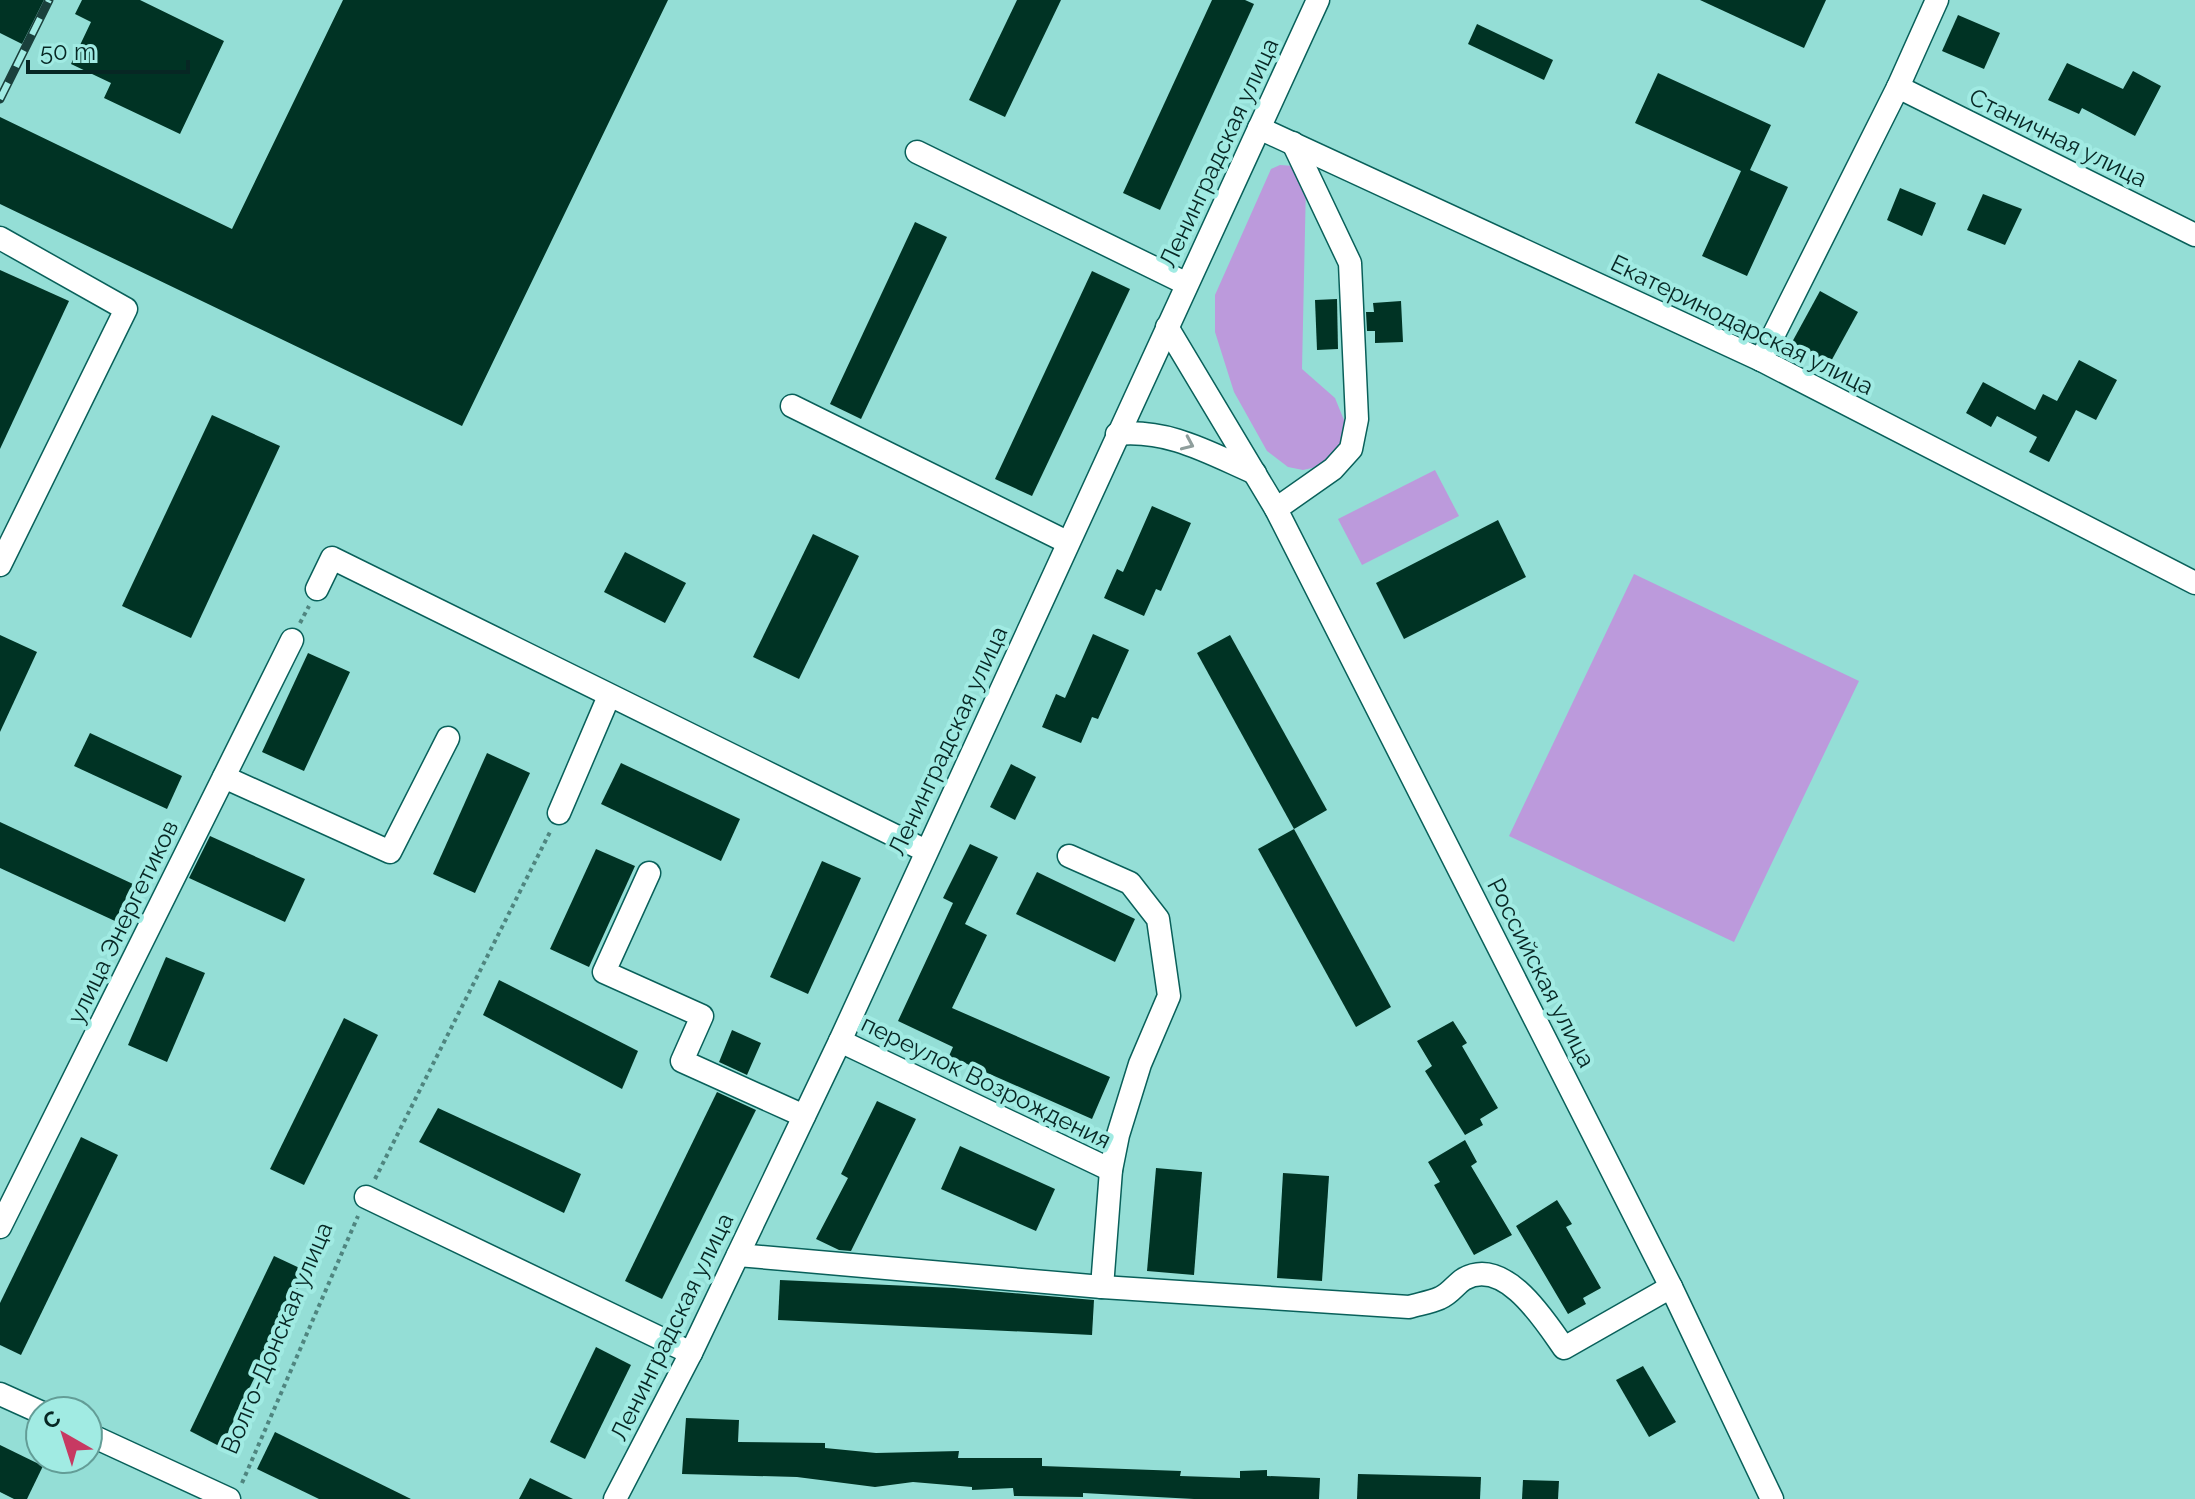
<svg xmlns="http://www.w3.org/2000/svg" width="2195" height="1499" font-family="Raleway,sans-serif">
  <style>
    .green { fill: #bc9adc }
    .building { fill: #003324 }
    .lines { fill: none; stroke-linecap: round; stroke-linejoin: round }
    .minor-casing { stroke: #09605a; stroke-width: 25 }
    .path { stroke: #4f857f; stroke-width: 4; stroke-dasharray: 4 4; stroke-linecap: butt }
    .minor { stroke: #fff; stroke-width: 22 }
    .rail-casing { stroke: #1a403c; stroke-width: 9 }
    .rail { stroke: #a1ebe3; stroke-width: 6; stroke-dasharray: 18; stroke-linecap: butt }
    .oneway { stroke: #8f9e9c }
    .labels { text-anchor: middle; stroke-width: 8; stroke-linejoin: round; paint-order: stroke }
    .street-label { font-size: 24px; fill: #072724; stroke: #a1ebe3 }
  </style>
  <rect width="100%" height="100%" fill="#94ded6"/>
  <g class="green">
    <path d="M1280 165 1294 166 1306 184 1302 369 1335 398 1348 430 1345 443 1321 466 1303 470 1288 467 1267 451 1234 392 1215 332V295L1271 169Z"/>
    <path d="M1435 470 1459 516 1362 565 1338 519Z"/>
    <path d="M1634 574 1859 681 1734 942 1509 836Z"/>
  </g>
  <g class="building">
    <path d="M0 0H44L22 44 0 33Z"/>
    <path d="M82 0H140L224 41 180 134 104 98 111 83 71 64 91 22 75 14Z"/>
    <path d="M343 0H668L462 426 0 204V117L232 229Z"/>
    <path d="M1017 0H1061L1005 117 969 100Z"/>
    <path d="M1212 0H1245L1254 4 1160 210 1123 193Z"/>
    <path d="M1700 0H1826L1804 48Z"/>
    <path d="M1958 15 2000 33 1984 69 1942 51Z"/>
    <path d="M1477 24 1553 60 1544 80 1468 44Z"/>
    <path d="M2067 63 2123 89 2133 71 2161 86 2135 136 2082 108 2079 114 2048 100Z"/>
    <path d="M1658 73 1771 125 1750 170 1788 187 1747 276 1702 256 1741 171 1635 123Z"/>
    <path d="M1900 188 1936 203 1922 236 1887 220Z"/>
    <path d="M1983 194 2022 209 2005 245 1967 230Z"/>
    <path d="M915 222 947 237 861 419 830 404Z"/>
    <path d="M0 270 69 301 0 449Z"/>
    <path d="M1092 271 1130 289 1032 496 995 479Z"/>
    <path d="M1820 291 1858 312 1829 365 1791 344Z"/>
    <path d="M1337 299 1338 349 1317 350 1315 300Z"/>
    <path d="M1401 301 1403 342 1375 343V331H1367L1366 312H1374L1373 303Z"/>
    <path d="M2079 360 2117 380 2096 420 2076 410 2049 462 2029 452 2037 437 1997 416 1991 427 1966 413 1983 382 2035 410 2043 394 2057 401Z"/>
    <path d="M212 415 280 446 191 638 122 606Z"/>
    <path d="M1152 506 1191 523 1161 591 1156 589 1144 616 1104 598 1117 569 1123 572Z"/>
    <path d="M1498 520 1526 577 1404 639 1376 583Z"/>
    <path d="M813 534 859 556 799 679 753 657Z"/>
    <path d="M625 552 686 583 665 623 604 592Z"/>
    <path d="M1093 634 1129 650 1098 719 1092 717 1081 743 1042 727 1056 694 1065 698Z"/>
    <path d="M0 635 37 652 0 732Z"/>
    <path d="M1230 635 1327 810 1294 829 1197 653Z"/>
    <path d="M308 653 350 672 304 771 262 752Z"/>
    <path d="M90 733 182 776 167 809 74 766Z"/>
    <path d="M487 753 530 773 475 893 433 874Z"/>
    <path d="M621 763 740 819 721 861 601 804Z"/>
    <path d="M1011 764 1036 777 1015 820 990 807Z"/>
    <path d="M0 822 133 884 115 921 0 868Z"/>
    <path d="M1294 829 1391 1007 1356 1027 1258 849Z"/>
    <path d="M210 836 305 879 285 922 189 878Z"/>
    <path d="M970 844 998 857 965 924 987 935 952 1008 1110 1077 1092 1119 949 1056 953 1047 898 1021 953 903 943 898Z"/>
    <path d="M596 849 635 866 589 967 550 949Z"/>
    <path d="M822 861 861 878 808 994 770 977Z"/>
    <path d="M1037 872 1135 919 1115 962 1016 914Z"/>
    <path d="M166 957 205 973 167 1062 128 1045Z"/>
    <path d="M499 980 638 1051 622 1089 483 1015Z"/>
    <path d="M344 1018 378 1035 304 1185 270 1169Z"/>
    <path d="M1453 1021 1467 1043 1462 1046 1498 1108 1480 1119 1483 1125 1465 1135 1425 1071 1432 1066 1417 1041Z"/>
    <path d="M732 1030 761 1043 747 1075 719 1062Z"/>
    <path d="M717 1092 756 1110 662 1299 625 1281Z"/>
    <path d="M877 1101 916 1119 851 1251 839 1250 816 1239 848 1178 841 1174Z"/>
    <path d="M438 1108 581 1174 564 1213 419 1142Z"/>
    <path d="M81 1137 118 1155 21 1355 0 1345V1303Z"/>
    <path d="M1465 1140 1477 1162 1471 1166 1512 1235 1474 1255 1434 1185 1440 1182 1428 1162Z"/>
    <path d="M960 1146 1055 1189 1036 1231 941 1189Z"/>
    <path d="M1156 1168 1202 1172 1194 1275 1147 1271Z"/>
    <path d="M1283 1173 1329 1176 1322 1281 1277 1278Z"/>
    <path d="M1557 1200 1572 1224 1566 1227 1601 1288 1583 1298 1586 1304 1568 1314 1516 1226Z"/>
    <path d="M274 1256 306 1271 221 1447 190 1431Z"/>
    <path d="M780 1280 954 1288 1094 1300 1092 1335 778 1320Z"/>
    <path d="M596 1347 631 1365 585 1459 550 1442Z"/>
    <path d="M1643 1366 1676 1422 1649 1437 1616 1380Z"/>
    <path d="M686 1418 739 1420 738 1442 825 1443V1448L876 1453 959 1451 958 1458H1042V1466L1181 1471 1180 1476 1240 1478V1471L1267 1470V1476L1320 1478 1319 1499H1194L1083 1493V1497L1014 1496 1013 1488 972 1490V1487L913 1482 875 1487 797 1477 682 1474Z"/>
    <path d="M275 1432 411 1499H319L257 1469Z"/>
    <path d="M0 1445 43 1466 27 1499H14L0 1492Z"/>
    <path d="M1358 1474 1481 1477 1480 1499H1357Z"/>
    <path d="M530 1478 573 1499H519Z"/>
    <path d="M1523 1480 1559 1481 1558 1499H1522Z"/>
  </g>
  <g class="lines">
    <defs>
      <g id="minor">
        <path d="M1898 87 2195 235"/>
        <path d="M1259 128 1761 360 2195 583"/>
        <path d="M917 152 1187 284"/>
        <path d="M0 238 126 309 0 565"/>
        <path d="M1167 327 1276 509 1671 1287 1772 1499"/>
        <path d="M1761 360 1898 87 1937 0"/>
        <path d="M792 406 1067 542"/>
        <path d="M1117 434C1169 429 1209 453 1255 473"/>
        <path d="M1276 509 1333 469 1351 449 1357 419 1350 263 1293 143"/>
        <path d="M317 589 332 558 926 851"/>
        <path d="M224 777 390 852 448 738"/>
        <path d="M559 813 609 696"/>
        <path d="M1069 856 1130 883 1158 919 1169 996 1140 1064 1118 1135 1111 1170 1102 1287"/>
        <path d="M649 873 604 972 702 1016 682 1061 804 1116"/>
        <path d="M840 1041 1111 1170"/>
        <path d="M366 1197 691 1353"/>
        <path d="M0 1227 292 640"/>
        <path d="M738 1255 1102 1287 1409 1307C1419 1304 1431 1302 1440 1298 1450 1294 1456 1284 1464 1279 1505 1256 1545 1321 1564 1348L1671 1287"/>
        <path d="M0 1394 40 1412"/>
        <path d="M88 1434 229 1499"/>
        <path d="M615 1499 691 1353 840 1041 1318 0"/>
      </g>
    </defs>
    <use href="#minor" class="minor-casing"/>
    <g class="path">
      <path d="M300 623 309 606"/>
      <path d="M375 1179 551 830"/>
      <path d="M242 1483 358 1216"/>
    </g>
    <use href="#minor" class="minor"/>
    <defs>
      <path id="rail" d="M0 99 49 0"/>
    </defs>
    <use href="#rail" class="rail-casing"/>
    <use href="#rail" class="rail"/>
  </g>
  <defs><path id="oneway-chevron" d="M-2-3.5L2.5 0L-2 3.5" fill="none" stroke-width="1.6" stroke-linecap="round" stroke-linejoin="round" transform="scale(2)"/></defs>
  <use class="oneway" href="#oneway-chevron" transform="translate(1188 444) rotate(24)"/>
  <g class="labels">
    <g class="street-label">
      <text transform="translate(2058 138) rotate(26)" y="8">Станичная улица</text>
      <text transform="translate(1219 153) rotate(-65)" y="8">Ленинградская улица</text>
      <text transform="translate(1742 325) rotate(26)" y="8">Екатеринодарская улица</text>
      <text transform="translate(948 741) rotate(-65)" y="8">Ленинградская улица</text>
      <text transform="translate(123 922) rotate(-64)" y="8">улица Энергетиков</text>
      <text transform="translate(1541 973) rotate(63)" y="8">Российская улица</text>
      <text transform="translate(986 1082) rotate(26)" y="8">переулок Возрождения</text>
      <text transform="translate(672 1327) rotate(-64)" y="8">Ленинградская улица</text>
      <text transform="translate(277 1338) rotate(-67)" y="8">Волго-Донская улица</text>
    </g>
  </g>
  <g transform="translate(64 1435) rotate(321)"><circle r="38" fill="#a1ebe3" stroke="#639d97" stroke-width="2"/>
  <path d="M0-6L14 30L0 20L-14 30Z" fill="#c73962"/>
  <text y="-12" font-size="22" font-weight="bold" text-anchor="middle" fill="#072724">С</text>
  </g>
  <path d="M28 60v12h160v-12" fill="none" stroke="#072724" stroke-width="4"/>
  <text x="40" y="60" font-size="24" fill="#072724" stroke="#a1ebe3" stroke-width="6" paint-order="stroke">50 m</text>
</svg>
